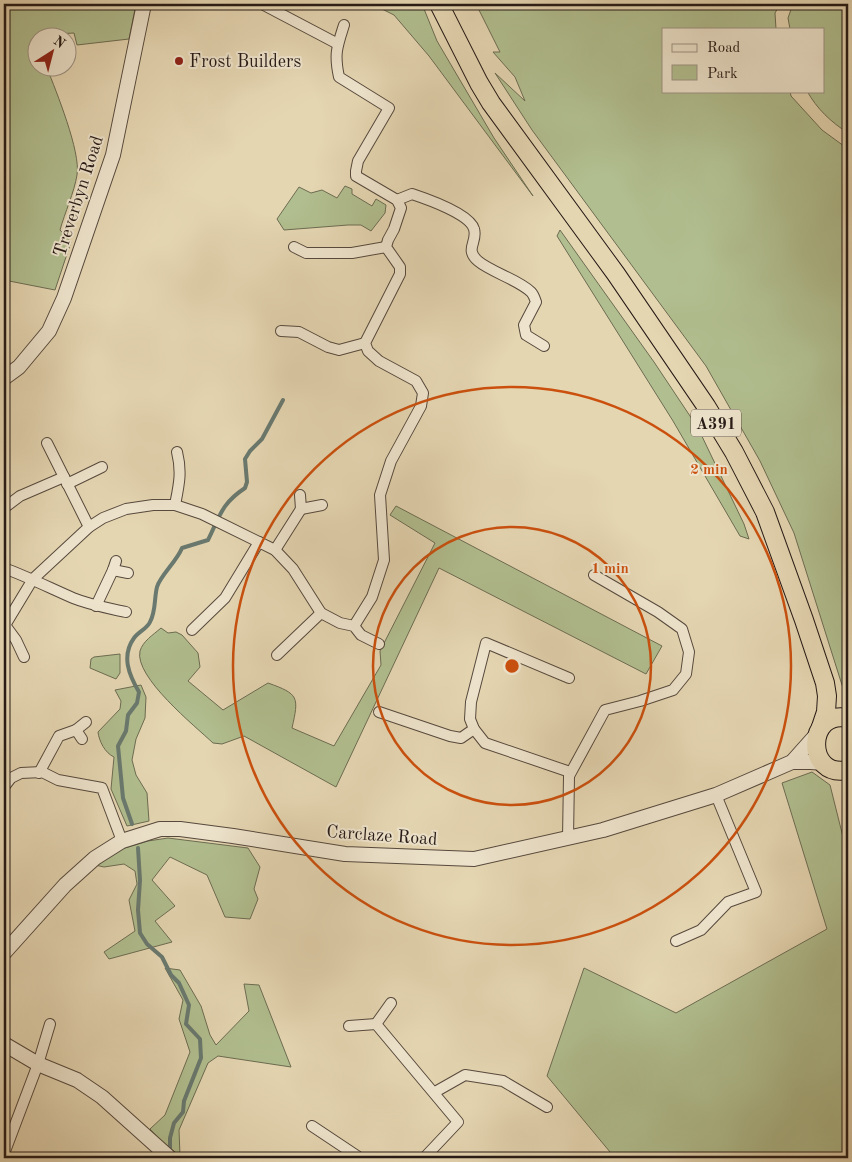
<svg xmlns="http://www.w3.org/2000/svg" width="852" height="1162" font-family="'Old Standard TT',serif">
  <style>
    .green { fill: #b1be8f; stroke: #6c6c52 }
    .lines { fill: none; stroke-linecap: round; stroke-linejoin: round }
    .stream { stroke: #69796f; stroke-width: 4 }
    .minor-casing { stroke: #56493d; stroke-width: 12 }
    .tertiary-casing { stroke: #56493d; stroke-width: 16 }
    .trunk-casing { stroke: #261a16; stroke-width: 20 }
    .minor { stroke: #eee4cd; stroke-width: 10 }
    .tertiary { stroke: #eee4cd; stroke-width: 14 }
    .trunk { stroke: #e5d6b2; stroke-width: 18 }
    .ring { fill: none; stroke: #cb500e; stroke-width: 2.5 }
    .poi-dot { fill: #8f2418; stroke: #eee4cd; stroke-width: 2 }
    .labels { text-anchor: middle; stroke-width: 4; stroke-linejoin: round; paint-order: stroke }
    .shield { fill: #eee4cd; stroke: #62574d; stroke-width: 1 }
    .shield-label { font-size: 16px; font-weight: bold; fill: #261a16 }
    .poi-label { font-size: 18px; fill: #261a16; stroke: #eee4cd; text-anchor: start }
    .street-label { font-size: 18px; fill: #261a16; stroke: #eee4cd }
    .centre { fill: #cb500e; stroke: #eee4cd; stroke-width: 2.5 }
    .ring-label { font-size: 15px; text-anchor: middle; font-weight: bold; fill: #cb500e; stroke: #eee4cd; stroke-width: 4; stroke-linejoin: round; paint-order: stroke }
  </style>
  <rect width="100%" height="100%" fill="#e5d6b2"/>
  <filter id="stains"><feTurbulence type="fractalNoise" baseFrequency=".004" numOctaves="4"/><feColorMatrix values="0 0 0 0 .2 0 0 0 0 .09 0 0 0 0 .02 0 0 0 .5 -.17"/></filter>
  <radialGradient id="worn" r=".72"><stop offset=".6" stop-color="#630" stop-opacity="0"/><stop offset="1" stop-color="#630" stop-opacity=".3"/></radialGradient>
  <g class="green">
    <path d="M4 4H136L129 39 77 45 74 33 36 35 38 68H47C56 91 81 152 77 175 74 193 65 212 60 230L71 242 55 290 4 280Z"/>
    <path d="M372 4H422L437 41 494 138 533 196 429 56 394 15Z"/>
    <path d="M476 4H780L775 13 776 29H663V91H790L791 96 822 130 848 149V695L842 685 794 533 760 461 706 366 532 130 495 73 525 101 515 77 493 52H500Z"/>
    <path d="M793 4H848V133C831 122 817 109 807 91H823V29H790L788 18Z"/>
    <path d="M345 186 352 189V194L372 206 376 199 386 205 385 213 371 231 361 225H348L284 230 277 219 299 187 311 193 322 190 337 198Z"/>
    <path d="M560 230 654 362 698 428 744 524 749 539 740 536 673 421 557 236Z"/>
    <path d="M396 506 662 646 646 674 439 568 336 787 244 736 222 744 213 743C195 726 134 677 140 651 143 641 153 635 161 628L168 633 176 632 182 635 198 653 200 667 188 681 223 710 268 683C299 694 299 697 292 728L334 746 381 665 380 651 435 543 390 515Z"/>
    <path d="M120 654V673L116 679 90 668 91 659 94 657Z"/>
    <path d="M141 685 146 697 145 718 136 739 132 760 136 775 147 793 149 821 127 826 111 789 114 757C105 753 99 741 98 732L120 709 121 701 115 690Z"/>
    <path d="M812 772 830 785 848 857V1158H615L547 1076 584 968 676 1013 827 929 782 783Z"/>
    <path d="M168 838 248 848 260 867 254 889 258 899 250 919 225 917 207 875 170 857 152 880 175 906 155 921 172 942 109 959 104 952 135 931 129 900 137 884 135 871 124 864 104 867 95 865 118 850 148 841Z"/>
    <path d="M165 968 180 970 201 1006 210 1035 216 1045 249 1011 244 984 259 985 291 1067 218 1056 208 1063 179 1130 180 1156 160 1140 150 1129 165 1115 190 1052 179 1019 183 1000Z"/>
  </g>
  <g class="lines">
    <g class="stream">
      <path d="M132 824 123 798 118 746 126 731 128 715 137 703 139 692C129 675 121 656 134 638 139 631 147 629 150 622 156 611 154 599 157 587 160 576 177 561 182 548L208 540C220 516 221 504 245 488L247 482 245 459 250 451 262 439 283 400"/>
      <path d="M138 848 140 880 138 910 140 933 147 944 162 957 171 975 179 983 189 1005 186 1024 200 1039 201 1058 184 1101 183 1112 174 1123 170 1138V1149"/>
    </g>
    <defs>
      <g id="minor">
        <path d="M262 4 338 44"/>
        <path d="M344 25C337 47 334 54 339 77L389 108 358 161 356 171V176L397 200 401 208 394 229 388 240 386 247 400 267V274L365 343 368 351 379 361 416 381 423 393 421 406 391 461 380 495 384 560 372 597 354 626"/>
        <path d="M397 200 412 194C427 199 470 214 474 229 478 242 464 249 478 261 491 272 519 280 531 292 533 294 535 299 536 302L524 325 526 335 544 346"/>
        <path d="M294 247 306 253H352L386 247"/>
        <path d="M281 331 299 332 328 347 339 350 365 343"/>
        <path d="M47 443 89 527"/>
        <path d="M67 484 102 467"/>
        <path d="M300 495 301 509 322 505"/>
        <path d="M175 505C179 485 182 472 177 452"/>
        <path d="M4 508 20 496 64 477"/>
        <path d="M275 550 301 509"/>
        <path d="M4 568C28 577 50 588 73 598 90 605 108 608 126 612"/>
        <path d="M113 570 128 573"/>
        <path d="M96 606 113 570 116 561"/>
        <path d="M5 625 16 640 24 657"/>
        <path d="M4 627 33 579 89 527 103 518 126 509 153 505H175L202 514 275 550 293 569 321 613 340 623 354 626 361 635 379 644"/>
        <path d="M192 630 225 598 259 542"/>
        <path d="M277 655 321 613"/>
        <path d="M569 678 486 643 471 702 470 719 474 729 485 743 570 772"/>
        <path d="M379 712 450 736 461 738 474 729"/>
        <path d="M82 739 76 730 86 722"/>
        <path d="M39 773 59 736 76 730"/>
        <path d="M4 787 11 778 21 773 42 772 58 780 102 788 122 841"/>
        <path d="M568 838 569 776 605 710 640 701 673 690 686 674 689 652 682 629 658 612 594 575"/>
        <path d="M676 941 701 930 728 902 756 892 716 795"/>
        <path d="M376 1024 391 1003"/>
        <path d="M349 1026 376 1024 458 1122 424 1158"/>
        <path d="M435 1092 465 1075 503 1081 547 1107"/>
        <path d="M312 1126 357 1156 359 1158"/>
        <path d="M4 1154 38 1064 50 1024"/>
      </g>
      <g id="tertiary">
        <path d="M4 378 19 367 49 331 64 298 113 155 144 4"/>
        <path d="M792 762H811L824 763"/>
        <path d="M4 953 65 885 95 858 122 841 160 829H180L233 836 345 854 474 859 603 830 716 795 792 762 817 734"/>
        <path d="M4 1044 38 1064 77 1080 102 1097 170 1158"/>
      </g>
      <g id="trunk">
        <path d="M439 4 479 83 491 103 616 274 706 406 734 452 765 512 804 620 825 683 827 696 826 712 821 727"/>
        <path d="M848 718C806 709 805 779 848 770"/>
      </g>
    </defs>
    <use href="#minor" class="minor-casing"/>
    <use href="#tertiary" class="tertiary-casing"/>
    <use href="#trunk" class="trunk-casing"/>
    <use href="#minor" class="minor"/>
    <use href="#tertiary" class="tertiary"/>
    <use href="#trunk" class="trunk"/>
  </g>
  <g class="ring">
    <circle cx="512" cy="666" r="139"/>
    <circle cx="512" cy="666" r="279"/>
  </g>
  <circle class="poi-dot" cx="179" cy="61" r="5"/>
  <g class="labels">
    <rect class="shield" x="691" y="409.5" width="50" height="27" rx="4"/>
    <g class="shield-label">
      <text x="716" y="429">A391</text>
    </g>
    <g class="poi-label">
      <text x="189" y="67">Frost Builders</text>
    </g>
    <g class="street-label">
      <text transform="translate(78 196) rotate(-72)" y="6">Treverbyn Road</text>
      <text transform="translate(382 835) rotate(4)" y="6">Carclaze Road</text>
    </g>
  </g>
  <circle cx="512" cy="666" r="8" class="centre"/>
  <g class="ring-label">
    <text x="709" y="474">2 min</text>
    <text x="610" y="573">1 min</text>
  </g>
  <rect width="852" height="1162" fill="none" stroke="#e5d6b2" stroke-width="20"/>
  <rect x="5" y="5" width="842" height="1152" fill="none" stroke="#261a16" stroke-width="2.5"/>
  <rect x="10" y="10" width="832" height="1142" fill="none" stroke="#261a16"/>
  <rect x="662" y="28" width="162" height="65" fill="#eee4cd" stroke="#9e9384"/>
  <rect x="672" y="44" width="25" height="8" fill="#eee4cd" stroke="#9e9384"/>
  <text x="707" y="52" font-size="15" fill="#261a16">Road</text>
  <rect x="672" y="65" width="25" height="15" fill="#b1be8f" stroke="#9e9384"/>
  <text x="707" y="78" font-size="15" fill="#261a16">Park</text>
  <g transform="translate(52 52) rotate(36)"><circle r="24" fill="#eee4cd" stroke="#9e9384"/>
  <path d="M0-4L9 19L0 12L-9 19Z" fill="#8f2418"/>
  <text y="-8" font-size="14" font-weight="bold" text-anchor="middle" fill="#261a16">N</text>
  </g>
  <rect width="100%" height="100%" filter="url(#stains)"/>
  <rect width="100%" height="100%" fill="url(#worn)"/>
</svg>
